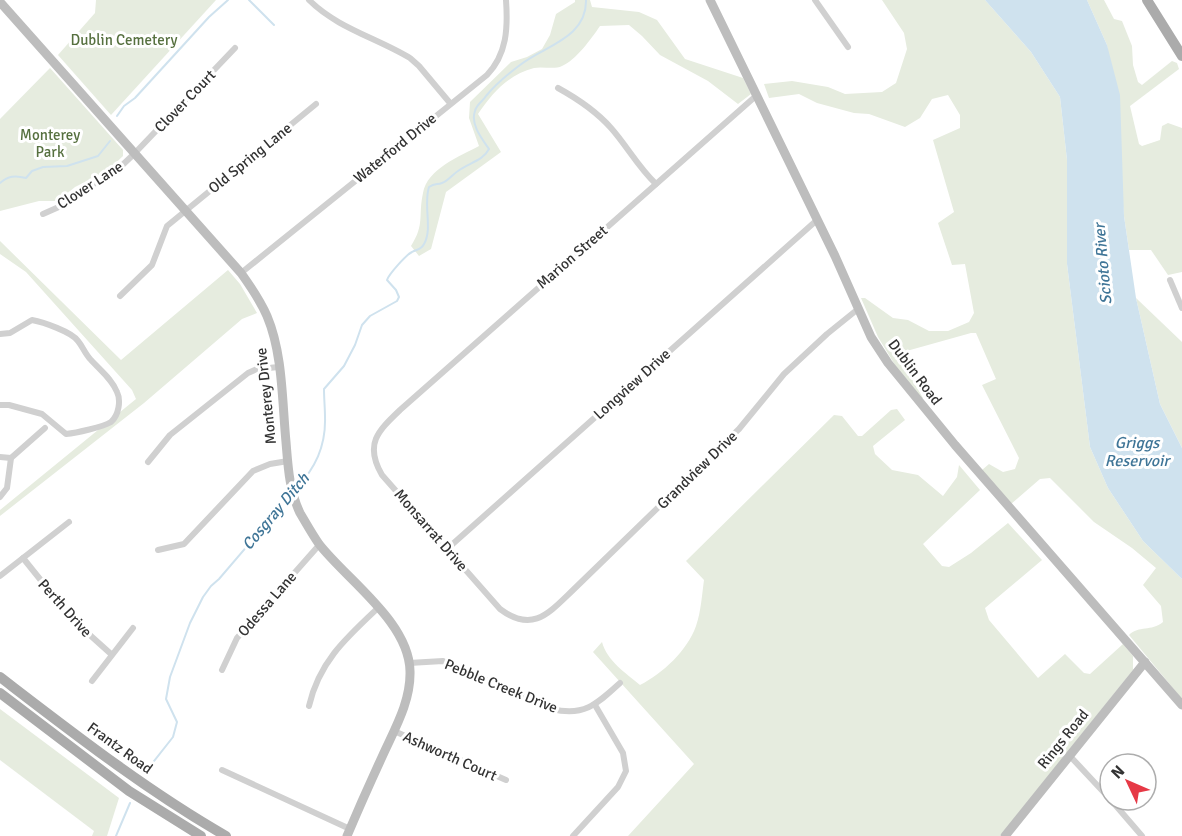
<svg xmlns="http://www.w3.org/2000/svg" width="1182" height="836" font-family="Signika,sans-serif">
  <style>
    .green { fill: #e6ecdf }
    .water { fill: #cfe2ee }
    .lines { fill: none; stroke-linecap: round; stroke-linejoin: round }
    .stream { stroke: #cfe2ee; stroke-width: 2 }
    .street { stroke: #d0d0d0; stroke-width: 6 }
    .secondary { stroke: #bdbdbd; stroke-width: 9 }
    .primary { stroke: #ababab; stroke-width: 10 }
    .labels { text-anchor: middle; stroke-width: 6; stroke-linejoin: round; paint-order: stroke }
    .park-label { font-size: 15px; fill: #56703f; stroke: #fff }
    .street-label { font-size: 15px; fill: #333; stroke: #fff }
    .water-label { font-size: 16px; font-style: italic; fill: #3f7597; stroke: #fff }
  </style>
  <rect width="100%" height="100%" fill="#fff"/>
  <g class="green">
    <path d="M96 0H216L111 115 58 55 95 13Z"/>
    <path d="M575 0H590L592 7 639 12 657 20 685 59 743 78 751 94 738 104 708 81 660 55 642 36 629 25 600 26C592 38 575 61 562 66 554 70 543 66 534 68 509 74 492 93 478 114L501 152 446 192 431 249 419 256 411 246C425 224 418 216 423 193 427 169 460 156 479 146L469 118 470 102 511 62 527 57 542 49 550 35 556 14 575 2Z"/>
    <path d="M882 0H985L1031 52 1060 97 1067 160V264L1090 447 1108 488 1143 541 1182 579V699L1129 635C1139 625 1151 632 1163 622L1161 606 1143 585 1156 568 1132 548 1094 522 1050 478 1040 479 1011 504 982 470 989 464 1003 472 1015 469 1019 458 982 385 996 379 976 333H971L903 352V364L923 398H920L895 365 878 337 861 298H865L893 318 908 320 929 331H948L969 322 974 313 965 264 952 265 938 223 954 212 933 140 960 128V115L948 95 932 99 920 118 905 127 869 114 854 113 817 103 799 94 769 98 764 84 792 81 828 87 845 94 882 92 896 83 907 49 904 33Z"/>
    <path d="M1087 0H1104L1114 19 1122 21 1132 46 1133 65 1138 82 1142 85 1172 61 1177 63 1179 69 1130 106 1139 144 1142 146 1160 140 1162 126 1168 123 1182 128V272L1168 275 1151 250H1129L1124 216 1107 45Z"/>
    <path d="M50 68 123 150V156L107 171 75 187 58 201H39L0 211V119Z"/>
    <path d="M0 241 121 360 228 270 240 284 257 313 242 319 144 403 0 516V510L136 399 132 390 26 272 0 254Z"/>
    <path d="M1136 298 1182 342V448L1160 404Z"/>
    <path d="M897 409 905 420 873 446 875 454 892 470 918 475 943 496 957 477 959 465 980 490 923 544 942 566 949 567 971 553 1008 523 1042 560 985 608 989 620 1038 678 1065 654 1084 673 1090 674 1123 644 1133 656V670L1000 836H628L694 764 593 652 602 642C607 661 626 673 640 685 663 673 687 651 696 626 701 612 702 594 704 580L686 561 834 415 842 416 858 436H862L891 410Z"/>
    <path d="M0 709 119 798 107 836H92L94 831 0 760Z"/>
  </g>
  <path class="water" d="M985 0H1087L1107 45 1120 95 1124 216 1136 298 1160 404 1182 448V579L1143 541 1108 488 1090 447 1067 264V160L1060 97 1031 52Z"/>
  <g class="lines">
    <g class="stream">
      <path d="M249 0 274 25"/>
      <path d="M117 116 124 106 135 98 209 17 228 0"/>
      <path d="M0 183C8 176 15 175 26 178L32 171 43 167 67 166 98 156 110 141"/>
      <path d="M296 489C315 468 326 447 325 417 325 408 324 399 324 389L344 366 355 345 362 325 370 316 397 301 399 297 396 290 387 280C389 274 406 255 412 252 417 249 421 250 424 244 433 229 423 205 429 187 435 183 437 185 442 183 448 181 453 174 458 171 468 163 483 161 489 149 482 139 470 124 475 111 476 105 483 101 486 96 496 84 508 74 520 65 544 46 587 38 586 0"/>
      <path d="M147 770 173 737 177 722 166 699 170 677 190 623 203 597 211 586 219 579 290 496"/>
      <path d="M116 836 130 803"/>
    </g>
    <g class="street">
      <path d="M309 0C337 28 377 38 410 58L419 66 450 103"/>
      <path d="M815 0 848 47"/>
      <path d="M558 88C578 99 596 111 611 128 627 146 638 167 656 184"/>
      <path d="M757 95 400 410C378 431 364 444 382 475L500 609C532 633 548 614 572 591L739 429 784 374 827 334 858 309"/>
      <path d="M43 214 61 206 81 189 101 181 114 173 134 154 235 48"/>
      <path d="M241 273 487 75C507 54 508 28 506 0"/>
      <path d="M1170 280 1182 308"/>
      <path d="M120 296 152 265 167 226 316 104"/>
      <path d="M0 334 10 333 32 320C43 322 72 332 78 341 83 347 85 354 91 360 100 370 112 379 117 392 121 400 119 415 111 422 103 427 76 433 66 434L42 414 9 405H0"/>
      <path d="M0 457 11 458"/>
      <path d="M148 462 170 435 248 373 257 369 279 367"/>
      <path d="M0 497 7 488 11 458 45 428"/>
      <path d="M447 549 817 220"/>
      <path d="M158 550 184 544 253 471 270 464 288 461"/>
      <path d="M23 558 72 619 111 654"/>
      <path d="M0 576 69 522"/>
      <path d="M409 663 443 661 552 709C584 717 597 704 620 683"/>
      <path d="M222 670 237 638 320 544"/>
      <path d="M92 681 133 628"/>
      <path d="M309 706C319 662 346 638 378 608"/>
      <path d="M394 731 506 780"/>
      <path d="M1069 755 1110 799"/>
      <path d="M222 770 350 829"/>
      <path d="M1111 800 1142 836"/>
      <path d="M573 836 618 787 626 771 623 753 595 705"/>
    </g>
    <g class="secondary">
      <path d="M710 0 835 256 871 337 888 363 955 445 1182 705"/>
      <path d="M0 2 241 273C251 287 260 300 267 316 283 354 282 401 286 442 288 466 289 490 300 513 306 523 312 534 319 544 347 580 409 622 410 671 411 702 394 730 382 757 370 783 358 810 347 836"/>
      <path d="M1005 836 1145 662"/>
    </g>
    <g class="primary">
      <path d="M1147 0 1182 56"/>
      <path d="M0 677C73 733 146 790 226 836"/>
      <path d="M0 693 129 791 201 836"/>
    </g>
  </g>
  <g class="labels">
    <g class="park-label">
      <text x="124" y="45">Dublin Cemetery</text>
      <text x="50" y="140">Monterey<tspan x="50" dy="17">Park</tspan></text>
    </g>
    <g class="street-label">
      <text transform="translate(185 101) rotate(-46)" y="5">Clover Court</text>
      <text transform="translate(395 148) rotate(-39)" y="5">Waterford Drive</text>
      <text transform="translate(250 158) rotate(-39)" y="5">Old Spring Lane</text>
      <text transform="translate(90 185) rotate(-33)" y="5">Clover Lane</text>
      <text transform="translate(572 257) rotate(-41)" y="5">Marion Street</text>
      <text transform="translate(915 372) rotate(53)" y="5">Dublin Road</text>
      <text transform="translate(632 384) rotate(-42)" y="5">Longview Drive</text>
      <text transform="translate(266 396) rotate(-96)" y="5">Monterey Drive</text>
      <text transform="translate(697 470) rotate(-44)" y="5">Grandview Drive</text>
      <text transform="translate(431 530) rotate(49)" y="5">Monsarrat Drive</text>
      <text transform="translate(267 604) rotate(-49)" y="5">Odessa Lane</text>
      <text transform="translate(65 608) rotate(48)" y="5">Perth Drive</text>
      <text transform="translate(501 686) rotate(22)" y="5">Pebble Creek Drive</text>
      <text transform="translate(1063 739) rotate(-51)" y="5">Rings Road</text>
      <text transform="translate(120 748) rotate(36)" y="5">Frantz Road</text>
      <text transform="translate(450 756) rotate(24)" y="5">Ashworth Court</text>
    </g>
    <g class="water-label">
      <text transform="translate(1102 264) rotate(-95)" y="6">Scioto River</text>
      <text x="1137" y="448">Griggs<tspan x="1137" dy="18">Reservoir</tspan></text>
      <text transform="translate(275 511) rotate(-50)" y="6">Cosgray Ditch</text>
    </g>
  </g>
  <g transform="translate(1128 782) rotate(314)"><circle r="28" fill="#ffffff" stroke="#adadad" stroke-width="1.5"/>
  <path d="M0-4.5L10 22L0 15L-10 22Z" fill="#e63946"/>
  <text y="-9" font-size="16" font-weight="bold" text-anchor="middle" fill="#333333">N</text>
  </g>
</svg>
